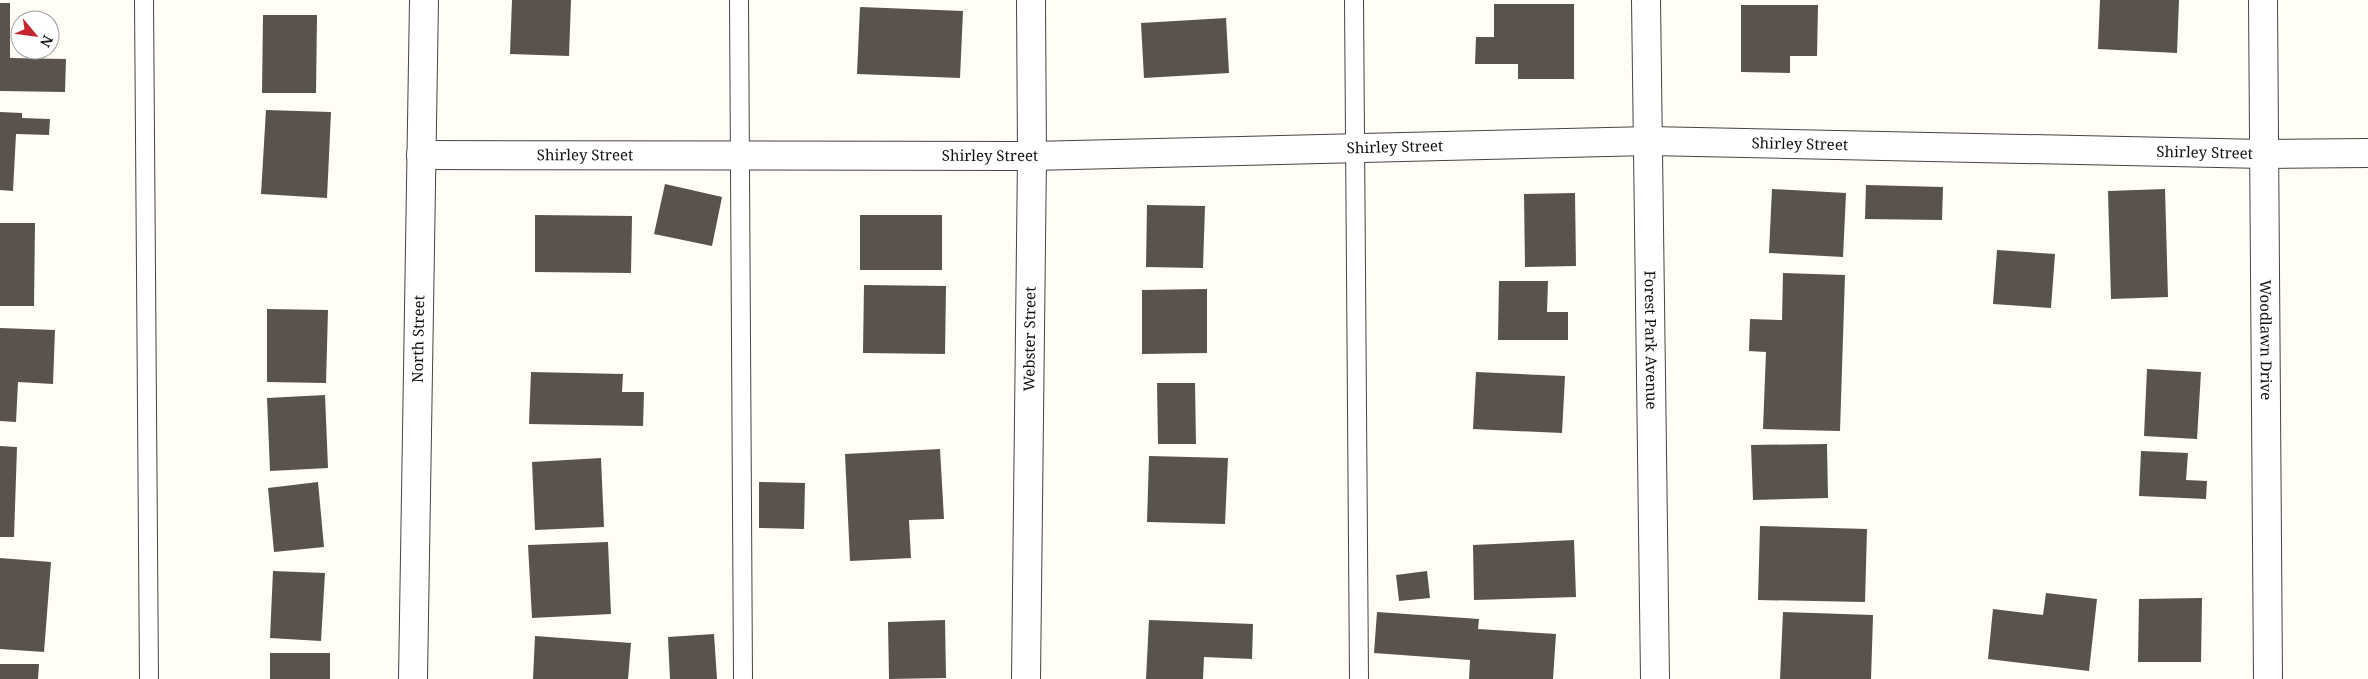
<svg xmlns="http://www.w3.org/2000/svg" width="2368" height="679" font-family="'Noto Serif',serif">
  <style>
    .building { fill: #5a524d }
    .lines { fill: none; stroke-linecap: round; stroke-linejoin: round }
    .lane-casing { stroke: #444; stroke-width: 20 }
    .street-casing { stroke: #444; stroke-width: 30 }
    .lane { stroke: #fff; stroke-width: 18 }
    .street { stroke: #fff; stroke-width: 28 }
    .labels { text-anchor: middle; stroke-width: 5; stroke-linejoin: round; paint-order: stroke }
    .street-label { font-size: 15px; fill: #111; stroke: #fff }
  </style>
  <rect width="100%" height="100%" fill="#fffdf5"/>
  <g class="building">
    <path d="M512 0H571L569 56 510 54Z"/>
    <path d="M2100 0H2179L2177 53 2098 49Z"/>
    <path d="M0 3H10V58L66 59 65 92 0 91Z"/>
    <path d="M1494 4H1574V79H1518V64H1475L1476 37H1494Z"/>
    <path d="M1741 5H1818L1817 56H1790V73L1741 72Z"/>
    <path d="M860 7 963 11 960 78 857 74Z"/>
    <path d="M263 15H317L316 93H262Z"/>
    <path d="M1226 18 1229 73 1144 78 1141 23Z"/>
    <path d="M266 110 331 112 327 198 261 194Z"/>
    <path d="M0 112 22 113V118L50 119 49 135 16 134 13 191 0 190Z"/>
    <path d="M665 184 722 197 712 246 654 234Z"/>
    <path d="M1866 185 1943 187 1942 220 1865 219Z"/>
    <path d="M1772 189 1846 193 1843 257 1769 253Z"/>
    <path d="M2165 189 2168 297 2111 299 2108 191Z"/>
    <path d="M1575 193 1576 266 1525 267 1524 194Z"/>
    <path d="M1147 205 1205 206 1203 268 1146 267Z"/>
    <path d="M535 215 632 216 631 273 535 272Z"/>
    <rect x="860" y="215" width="82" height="55"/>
    <path d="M0 223H35L34 306H0Z"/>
    <path d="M1997 250 2055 254 2051 308 1993 304Z"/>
    <path d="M1783 273 1845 275 1840 431 1763 429 1766 352 1749 351 1750 319 1782 320Z"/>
    <path d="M1499 281H1548L1547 312H1568V340H1498Z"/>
    <path d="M864 285 946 286 945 354 863 353Z"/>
    <path d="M1207 289V353L1142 354V290Z"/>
    <path d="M267 309 328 310 326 383 267 382Z"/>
    <path d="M0 328 55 330 53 384 18 382 16 422 0 421Z"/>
    <path d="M2147 369 2201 372 2197 439 2144 436Z"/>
    <path d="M531 372 623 374 622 392H644L643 426 529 424Z"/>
    <path d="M1476 372 1565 376 1562 433 1473 429Z"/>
    <path d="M1157 383H1195L1196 444H1158Z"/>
    <path d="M325 395 328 468 270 471 267 398Z"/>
    <path d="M1827 444 1828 498 1753 500 1751 445Z"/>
    <path d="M0 446 17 447 14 537H0Z"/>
    <path d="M940 449 944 519 909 520 911 558 850 561 845 454Z"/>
    <path d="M2141 451 2188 453 2186 480 2207 481 2206 499 2139 496Z"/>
    <path d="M1149 456 1228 458 1225 524 1147 522Z"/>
    <path d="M601 458 604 527 535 530 532 462Z"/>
    <path d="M318 482 324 547 274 552 268 488Z"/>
    <path d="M759 482 805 483 804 529 759 528Z"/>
    <path d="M1760 526 1867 529 1865 602 1758 600Z"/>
    <path d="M1574 540 1576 597 1474 600 1473 545Z"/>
    <path d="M608 542 611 614 532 618 528 545Z"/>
    <path d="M0 558 51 562 44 652 0 649Z"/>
    <path d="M273 571 325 573 321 641 270 638Z"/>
    <path d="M1427 571 1430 598 1399 601 1396 575Z"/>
    <path d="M2046 593 2097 599 2089 671 1988 659 1993 609 2043 615Z"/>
    <path d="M2202 598 2201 662H2138L2139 599Z"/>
    <path d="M1377 612 1479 619 1478 629 1556 634 1553 679H1469L1470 660 1374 653Z"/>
    <path d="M1783 612 1873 615 1871 679H1780Z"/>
    <path d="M945 620 946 678 889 679 888 622Z"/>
    <path d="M1149 620 1253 624 1252 659 1204 657 1203 679H1146Z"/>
    <path d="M714 634 717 679H670L668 637Z"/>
    <path d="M535 636 631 643 628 679H533Z"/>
    <rect x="270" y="653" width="60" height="26"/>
    <path d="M0 664H39L38 679H0Z"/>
  </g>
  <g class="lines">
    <defs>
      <g id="lane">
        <path d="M144 0 149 679"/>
        <path d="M739 0 743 679"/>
        <path d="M1354 0 1359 679"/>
      </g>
      <g id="street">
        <path id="s1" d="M1646 0 1655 679"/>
        <path id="s2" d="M2263 0 2268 679"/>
        <path id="s3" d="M421 155 1032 156 1649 141 2264 154 2368 153"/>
        <path id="s4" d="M413 679 424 0"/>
        <path id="s5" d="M1026 679 1032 156 1031 0"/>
      </g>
    </defs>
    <use href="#lane" class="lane-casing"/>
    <use href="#street" class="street-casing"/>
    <use href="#lane" class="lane"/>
    <use href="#street" class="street"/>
  </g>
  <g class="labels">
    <g class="street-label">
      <text dy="5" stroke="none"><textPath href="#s3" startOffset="1379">Shirley Street</textPath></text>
      <text dy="5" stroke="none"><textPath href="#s3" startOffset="974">Shirley Street</textPath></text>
      <text dy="5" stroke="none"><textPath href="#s3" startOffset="1784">Shirley Street</textPath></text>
      <text dy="5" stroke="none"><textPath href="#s3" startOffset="164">Shirley Street</textPath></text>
      <text dy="5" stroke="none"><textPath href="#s3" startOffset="569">Shirley Street</textPath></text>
      <text dy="5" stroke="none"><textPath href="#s4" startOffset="340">North Street</textPath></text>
      <text dy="5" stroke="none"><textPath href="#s1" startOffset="340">Forest Park Avenue</textPath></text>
      <text dy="5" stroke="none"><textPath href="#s2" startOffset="340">Woodlawn Drive</textPath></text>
      <text dy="5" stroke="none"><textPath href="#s5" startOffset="340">Webster Street</textPath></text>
    </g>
  </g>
  <g transform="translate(35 35) rotate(119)"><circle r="24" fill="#ffffff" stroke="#a0a0a0"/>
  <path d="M0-4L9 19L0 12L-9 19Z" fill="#c4262e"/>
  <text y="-8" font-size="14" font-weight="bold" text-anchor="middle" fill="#111111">N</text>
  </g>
</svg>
